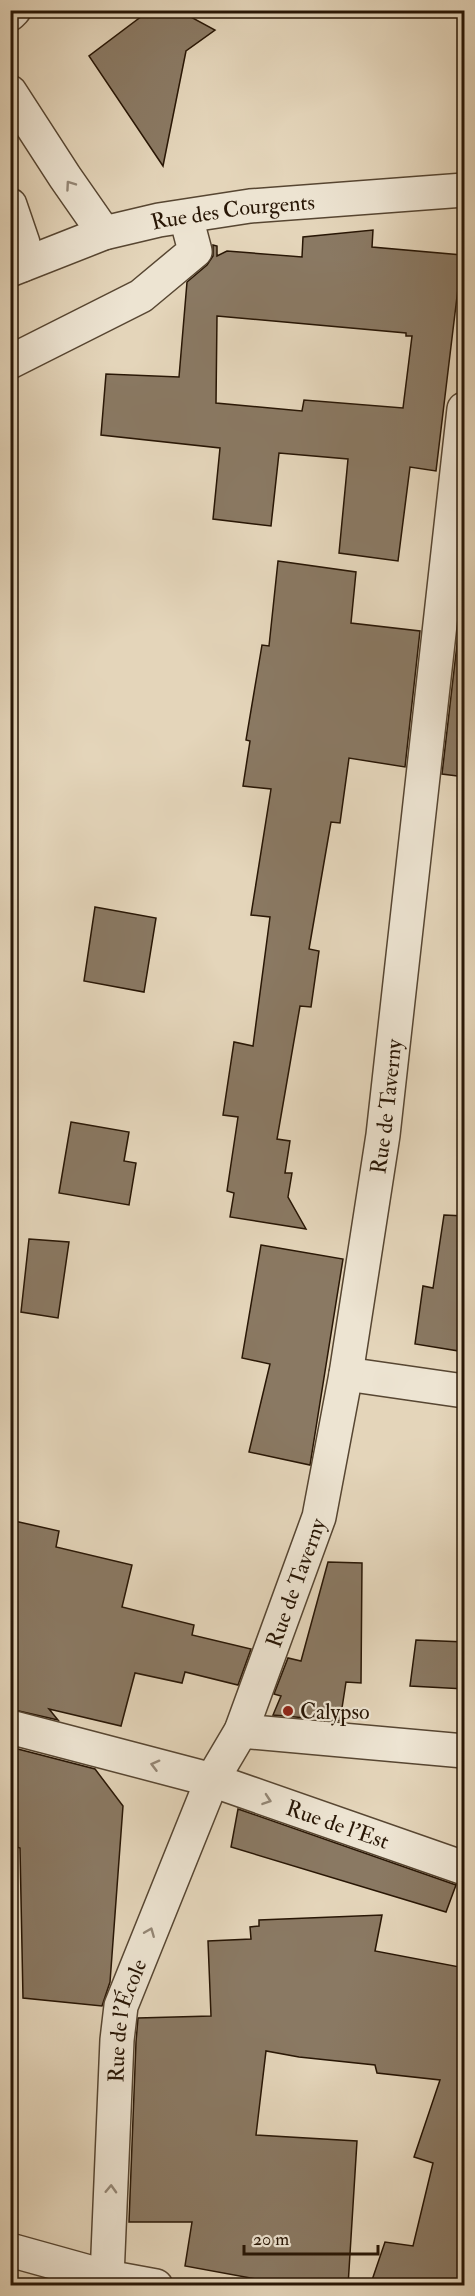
<svg xmlns="http://www.w3.org/2000/svg" width="475" height="2296" font-family="'IM FELL Double Pica',serif">
  <style>
    .building { fill: #8a7963; stroke: #281605; stroke-width: 1.5; fill-rule: evenodd }
    .lines { fill: none; stroke-linecap: round; stroke-linejoin: round }
    .minor-casing { stroke: #574632; stroke-width: 36 }
    .minor { stroke: #ede4d2; stroke-width: 33 }
    .oneway { stroke: #948776 }
    .poi-dot { fill: #8f2418; stroke: #ede4d2; stroke-width: 2 }
    .labels { text-anchor: middle; stroke-width: 4.5; stroke-linejoin: round; paint-order: stroke }
    .street-label { font-size: 22px; fill: #281605; stroke: #ede4d2 }
    .poi-label { font-size: 22px; fill: #281605; stroke: #ede4d2; text-anchor: start }
  </style>
  <rect width="100%" height="100%" fill="#e4d5ba"/>
  <filter id="stains"><feTurbulence type="fractalNoise" baseFrequency=".00333" numOctaves="4"/><feColorMatrix values="0 0 0 0 .2 0 0 0 0 .09 0 0 0 0 .02 0 0 0 .5 -.17"/></filter>
  <radialGradient id="worn" r=".72"><stop offset=".6" stop-color="#630" stop-opacity="0"/><stop offset="1" stop-color="#630" stop-opacity=".3"/></radialGradient>
  <g class="building">
    <path d="M150 10H178L215 30 186 51 163 166 89 56Z"/>
    <path d="M373 230 372 247 462 255 436 471 410 467 398 561 339 553 348 459 279 453 271 526 213 519 220 448 101 435 106 374 179 377 187 282 207 265 213 256V245L217 246V256L227 251 302 257 303 237ZM217 316 406 333V336H412L403 408 304 400 302 411 216 403Z"/>
    <path d="M278 561 356 572 351 623 420 631 405 767 349 758 340 823 331 822 309 949 319 951 311 1007 300 1006 277 1139 290 1141 285 1173H292L288 1197 306 1229 230 1217 234 1193 227 1191 238 1117 223 1115 234 1042 253 1046 270 917 251 915 271 789 243 786 250 741 246 740 262 645 269 646Z"/>
    <path d="M458 636 465 637V777L442 774Z"/>
    <path d="M95 907 156 918 144 992 84 981Z"/>
    <path d="M71 1122 129 1132 124 1161 136 1163 129 1205 59 1193Z"/>
    <path d="M444 1215 465 1216V1352L415 1344 423 1286 433 1288Z"/>
    <path d="M29 1239 69 1242 58 1318 21 1312Z"/>
    <path d="M261 1245 343 1259 310 1465 249 1452 270 1364 242 1358Z"/>
    <path d="M10 1520 59 1531 56 1547 132 1565 122 1607 194 1625 192 1635 251 1649 238 1685 185 1672 182 1683 135 1673 121 1726 49 1709 58 1720 10 1709Z"/>
    <path d="M328 1562 362 1563 361 1683 346 1682 340 1721 273 1715 281 1696 274 1694 288 1658 301 1661Z"/>
    <path d="M416 1640 465 1642V1689L410 1686Z"/>
    <path d="M10 1747 95 1769 123 1806 110 1982 102 2006 23 1998 20 1848 10 1845Z"/>
    <path d="M238 1809 456 1885 446 1912 231 1847Z"/>
    <path d="M382 1915 375 1951 465 1968V2286H370L385 2242 413 2246 433 2163 414 2157 440 2080 377 2073 375 2065 299 2057 266 2051 256 2135 357 2141 348 2286H294L185 2266 192 2222H129L136 2042 138 2018 211 2016 208 1941 251 1939 250 1927 259 1926V1920Z"/>
  </g>
  <g class="lines">
    <defs>
      <g id="minor">
        <path d="M10 14 14 10"/>
        <path d="M10 92 65 177 104 233"/>
        <path d="M10 205 23 243 22 265"/>
        <path id="s1" d="M10 270 104 233 159 220 250 206 464 190"/>
        <path d="M10 362 141 296 195 251 186 217"/>
        <path d="M346 1374 464 1391"/>
        <path id="s2" d="M10 1727 212 1780 464 1868"/>
        <path d="M241 1731 464 1751"/>
        <path d="M10 2250 107 2277 156 2286"/>
        <path id="s3" d="M107 2277 117 2040 121 2006 212 1780 241 1731 319 1517 346 1374 383 1135 464 409"/>
      </g>
    </defs>
    <use href="#minor" class="minor-casing"/>
    <use href="#minor" class="minor"/>
  </g>
  <defs><path id="oneway-chevron" d="M-2-3.5L2.5 0L-2 3.5" fill="none" stroke-width="1.6" stroke-linecap="round" stroke-linejoin="round" transform="scale(1.5)"/></defs>
  <g class="oneway">
    <use href="#oneway-chevron" transform="translate(70 185) rotate(-125)"/>
    <use href="#oneway-chevron" transform="translate(155 1765) rotate(-165)"/>
    <use href="#oneway-chevron" transform="translate(267 1800) rotate(19)"/>
    <use href="#oneway-chevron" transform="translate(150 1932) rotate(-68)"/>
    <use href="#oneway-chevron" transform="translate(111 2189) rotate(-88)"/>
  </g>
  <circle class="poi-dot" cx="288" cy="1711" r="6"/>
  <g class="labels">
    <g class="street-label">
      <text dy="8" stroke="none"><textPath href="#s1" startOffset="232">Rue des Courgents</textPath></text>
      <text dy="8" stroke="none"><textPath href="#s3" startOffset="1216">Rue de Taverny</textPath></text>
      <text dy="8" stroke="none"><textPath href="#s3" startOffset="730">Rue de Taverny</textPath></text>
      <text dy="8" stroke="none"><textPath href="#s2" startOffset="342">Rue de l'Est</textPath></text>
      <text dy="8" stroke="none"><textPath href="#s3" startOffset="258">Rue de l'École</textPath></text>
    </g>
    <g class="poi-label">
      <text x="300" y="1719">Calypso</text>
    </g>
  </g>
  <rect width="475" height="2296" fill="none" stroke="#e4d5ba" stroke-width="36"/>
  <rect x="12" y="12" width="451" height="2272" fill="none" stroke="#281605" stroke-width="3"/>
  <rect x="18" y="18" width="439" height="2260" fill="none" stroke="#281605" stroke-width="1.5"/>
  <path d="M244 2245v9h134v-9" fill="none" stroke="#281605" stroke-width="3"/>
  <text x="253" y="2245" font-size="18" fill="#281605" stroke="#ede4d2" stroke-width="4.5" paint-order="stroke">20 m</text>
  <rect width="100%" height="100%" filter="url(#stains)"/>
  <rect width="100%" height="100%" fill="url(#worn)"/>
</svg>
